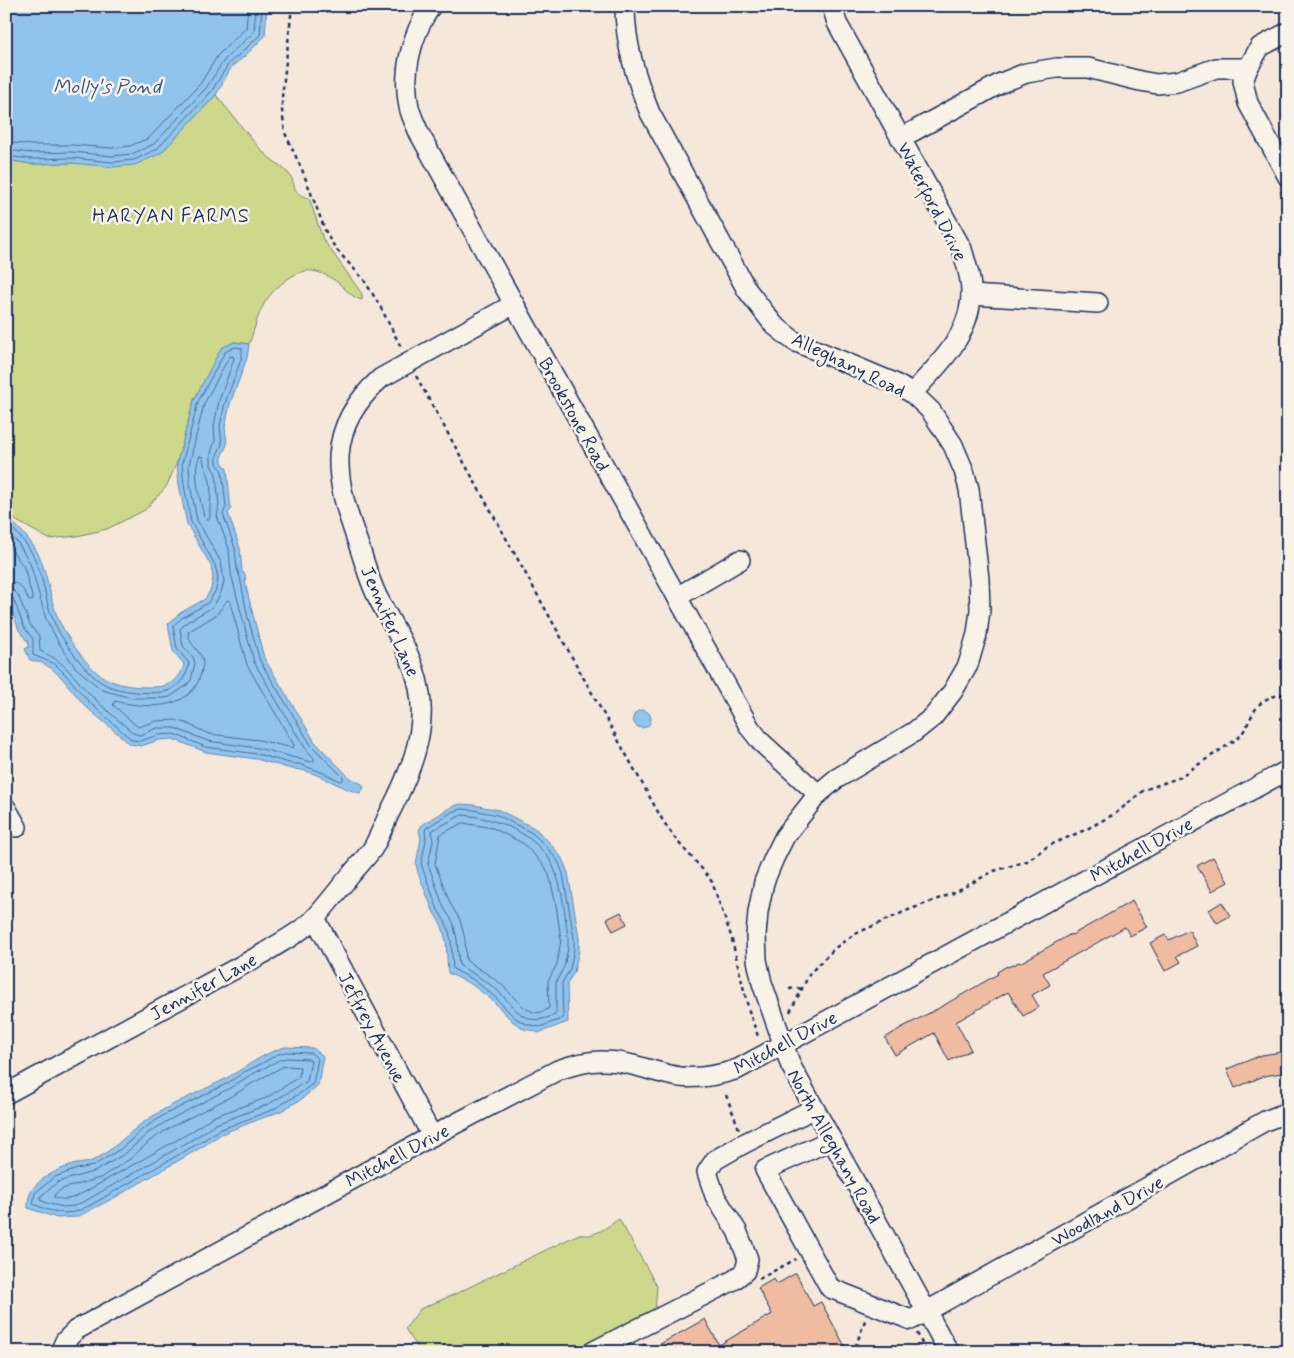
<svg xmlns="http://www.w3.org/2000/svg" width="1294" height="1358" font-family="Mynerve,sans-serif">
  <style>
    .green { fill: #cdd88b; stroke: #748474 }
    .water { fill: #90c4ed; stroke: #6188b4 }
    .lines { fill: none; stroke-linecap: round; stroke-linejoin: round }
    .shore { stroke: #4a6b97; stroke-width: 1 }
    .building { fill: #efbba1; stroke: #1b2f5e }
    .minor-casing { stroke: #1b2f5e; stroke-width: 22 }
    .path { stroke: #1b2f5e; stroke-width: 2.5; stroke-dasharray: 4 4; stroke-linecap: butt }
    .minor { stroke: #f7f3e8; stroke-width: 19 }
    .labels { text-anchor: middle; stroke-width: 5; stroke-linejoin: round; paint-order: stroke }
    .street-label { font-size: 19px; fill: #1b2f5e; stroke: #f7f3e8 }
    .water-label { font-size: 20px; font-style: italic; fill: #385482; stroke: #f7f3e8 }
    .neighbourhood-label { font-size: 20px; letter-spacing: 1px; fill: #1b2f5e; stroke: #f7f3e8 }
  </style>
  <rect width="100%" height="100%" fill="#f5e8da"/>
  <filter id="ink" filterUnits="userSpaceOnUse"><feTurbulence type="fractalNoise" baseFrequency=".02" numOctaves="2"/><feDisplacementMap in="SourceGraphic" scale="10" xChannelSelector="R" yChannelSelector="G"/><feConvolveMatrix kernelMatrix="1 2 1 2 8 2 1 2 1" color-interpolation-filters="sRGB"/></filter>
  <g filter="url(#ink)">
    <g class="green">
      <path d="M216 95C232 114 247 135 264 153 271 160 281 165 288 173 298 184 289 193 309 198L323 239 362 294V300C349 297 343 284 331 278 326 275 319 272 313 271 295 268 272 290 264 304 257 316 254 331 249 344L234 342 194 400 177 463 166 487 145 510 107 529 77 536 49 539 6 515V160L31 164 72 163 161 153Z"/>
      <path d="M619 1219 657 1286 655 1313 588 1352H421L405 1329 420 1309 455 1294 579 1234C593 1239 607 1227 619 1219Z"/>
    </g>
    <g class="water">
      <path d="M37 6H267L265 36 243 58 232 66 216 95 161 153 135 165 113 167 72 163 31 164 6 160V10Z"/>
      <path d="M234 342 249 344 247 358 230 404 225 427 227 445 222 455V462L227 469 231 510 228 513 240 548 242 572 245 574 246 587 264 658 315 742 350 778 362 784 364 788 360 793C338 788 314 769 292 769L256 759 206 752 173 739 159 740 141 746 130 744 85 706 62 678 51 668 42 663 30 660 25 649 29 647 28 640H26L19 630 6 595V515C19 529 34 542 41 560 48 578 50 598 57 616 64 634 90 673 109 680 122 686 137 687 150 687 169 687 179 682 184 664L173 651 168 624 180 613 205 599 211 589 213 578 211 566 187 524 179 485 177 463 194 400 221 348Z"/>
      <circle cx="642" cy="719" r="9"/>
      <path d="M460 804 474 805 499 810 536 829 549 842 562 858 568 873 579 937V950L574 972 567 984 568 1022 538 1033 535 1031 524 1029 512 1021 492 1000 471 984 448 973 446 941 442 926 434 913 418 873 416 864 421 839 419 830 422 825 451 807Z"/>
      <path d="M285 1047 313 1048 323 1056 318 1085 302 1099 281 1111 221 1134 202 1147 114 1198 77 1217 57 1218 28 1208C28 1196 30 1190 39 1182 50 1173 63 1167 77 1164 82 1163 87 1163 92 1161 111 1152 124 1137 141 1124 167 1105 196 1094 225 1079 245 1068 263 1053 285 1047Z"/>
    </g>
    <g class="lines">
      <g class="shore">
        <path d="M6 142 32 145H72L112 148 130 146 149 138 200 84 218 55 246 28 248 6"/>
        <path d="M6 150 32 153 72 152 112 156 132 154 154 144 206 88 225 59 254 32 256 6"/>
        <path d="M6 156 31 159 72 158 112 162 134 160 157 149 211 92 229 63 240 54 260 35 262 6"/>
        <path d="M200 456 203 457C203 465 207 470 209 477 213 490 209 504 210 518L207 520 204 517C201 502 191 469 200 456Z"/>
        <path d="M6 522C18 534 30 546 36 562 44 579 45 599 52 617 59 637 87 676 106 685 122 692 146 694 163 692 177 690 188 676 189 663L177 649 173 626 183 617 208 603 216 590 218 578 215 565 191 522 184 485 182 464 198 402 225 352 235 347 242 348V357L225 403 220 426 222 444 217 455V463L222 471 226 507 223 514 235 548 237 569 240 577 247 614 260 661 311 745 343 777V780L340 781 324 773 299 764H293L257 754 206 747 174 734 158 735 140 741 132 740 89 702 66 675 55 664 33 655V639L24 627 13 598 6 595"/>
        <path d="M6 531 18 543 30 563 46 619 59 643 75 667 102 690 132 698H164L170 697 187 685 191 680 195 663 193 657 183 646 180 629 187 622 213 607 221 593 224 581 221 562 197 520 190 484 189 465 204 404 229 357 233 356 234 359 219 401 214 426 215 441 211 453V465L216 474 219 505 217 516 229 549 231 574 254 662 292 727 306 749 314 758V761L311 762 258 748 208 741 174 728H157L140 735 135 734C120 722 106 710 93 697 74 679 66 661 40 651L39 636 30 625 18 595 13 590 6 589"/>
        <path d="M6 542 24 567 33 600 29 601C24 589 19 582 6 581"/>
        <path d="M228 600 230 602 247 665 294 745 293 748 259 740 209 734 186 723 175 720 156 721 138 727 113 705 115 701C144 708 188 712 200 677 201 672 203 668 203 662 201 649 189 647 188 632L216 615Z"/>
        <path d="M461 809 474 810 497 815 532 833 545 845 558 861 563 874 574 938V949L570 969 562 983 563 1017 561 1019 540 1027 526 1024 515 1018 495 997 474 980 453 969 451 940 447 925 438 910 421 864 426 840 425 831 426 828 452 812Z"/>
        <path d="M462 815C495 817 538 834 553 866 563 888 565 915 568 938V948L564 967 556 982V1013L555 1015C546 1018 538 1022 528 1018 516 1014 508 1000 499 992 486 980 473 974 459 965L457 940 453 922 444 908 428 864 433 841 432 831Z"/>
        <path d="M463 823 493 828 524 844 546 868 550 878 556 905 561 939 557 964 548 981 549 1008C544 1012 537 1014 531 1011 519 1007 511 992 502 985 491 975 478 969 466 960L465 939 460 920 451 905 435 864 440 835Z"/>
        <path d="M286 1052 311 1053 318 1059 313 1084 299 1094 272 1110 219 1130 199 1143 89 1206 75 1212 64 1213 48 1210 33 1204 35 1193 55 1177 77 1169 93 1166 122 1148 143 1129 164 1115 228 1083 244 1072 263 1063 276 1055Z"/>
        <path d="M287 1058 308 1059 311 1061 307 1081 269 1104 216 1124 195 1138 87 1200 74 1206 64 1207 49 1204 40 1200 41 1196 58 1182 96 1171 126 1153 147 1134 167 1121 230 1088 247 1077 279 1060Z"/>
        <path d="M288 1066 300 1067 299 1077 266 1098 212 1117 191 1132 83 1193C73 1198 65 1202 54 1197L55 1194 62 1189 100 1178 130 1159 151 1140 171 1127 234 1095 251 1084 282 1067Z"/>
      </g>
    </g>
    <g class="building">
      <path d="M1213 857 1228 882 1212 891 1197 866Z"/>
      <path d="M1132 901 1147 927 1130 936 1125 927 1043 973 1050 985 1032 995 1039 1007 1023 1016 1008 992 956 1022 971 1050 949 1061 934 1033 895 1055 885 1038 901 1028 939 1008 998 974 997 972 1007 966 1008 967 1019 962 1020 963 1071 934 1072 935Z"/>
      <path d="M1222 902 1230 916 1217 923 1209 910Z"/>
      <path d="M621 912 627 924 613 931 607 919Z"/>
      <path d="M1189 930 1197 946 1177 956 1181 962 1165 971 1150 943 1165 935 1169 940Z"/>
      <path d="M1288 1051V1072L1264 1076 1235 1088 1227 1069 1262 1055Z"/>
      <path d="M796 1273 813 1306 821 1302 848 1352H646L705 1319 719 1345 772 1314 758 1288 774 1279 777 1284Z"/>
    </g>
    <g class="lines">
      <defs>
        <g id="minor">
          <path d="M431 6C411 35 402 73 409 107 411 116 416 125 419 133L750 728 762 743 818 794"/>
          <path d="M625 6C625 44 636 79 650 113L747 290 774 325 794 341 892 382 912 393 931 411 953 445 964 471 969 489 979 579 980 610 977 634 968 665 953 691 933 717 914 732 836 779 818 794 785 836 774 858 764 882 758 912 756 935 757 960 762 983 791 1066 949 1352"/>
          <path d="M832 6 837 23 962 249C966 264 972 279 971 295 970 335 938 366 912 393"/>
          <path d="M1248 68 1243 81 1248 103 1288 177"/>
          <path d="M901 138 1001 83 1026 73 1057 68H1088L1140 81 1157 84 1177 82 1216 68H1248L1260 47 1288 32"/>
          <path d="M971 295 1098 303"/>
          <path d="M677 597 740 560"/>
          <path d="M6 808 17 827"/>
          <path d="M315 918 432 1136"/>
          <path d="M6 1094 266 952C282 941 302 932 315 918 327 905 338 890 349 877 357 867 366 858 373 848 379 837 384 825 389 814 409 775 428 733 419 688 413 654 392 626 377 596 369 580 364 560 358 543 334 477 324 429 381 378L514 304"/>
          <path d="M831 1140 765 1170 830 1288 911 1320 1265 1121 1288 1112"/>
          <path d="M60 1352 65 1341 76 1330 432 1136 558 1070C573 1065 589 1060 604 1061 631 1061 654 1073 680 1077 700 1079 720 1075 738 1069L1288 770"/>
          <path d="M592 1352 734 1280 745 1271 748 1259 737 1231 715 1196 707 1172 715 1160 743 1144 813 1109"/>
        </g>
      </defs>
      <use href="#minor" class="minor-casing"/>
      <g class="path">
        <path d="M292 6 282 98V110L285 133 303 172 327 235 336 249 364 280 380 306 402 349"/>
        <path d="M1281 191 1288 206"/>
        <path d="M416 376 663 821 677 841 704 871 712 882 731 936 749 1011 759 1039"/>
        <path d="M789 989 797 988 802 989"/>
        <path d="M790 1012 810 973 835 948 853 935 906 911 951 894 994 871 1027 861 1048 846 1087 829 1116 813 1144 790 1178 778 1237 739C1249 729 1251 708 1265 700 1271 696 1280 695 1288 693"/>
        <path d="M726 1095 739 1129"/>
        <path d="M759 1279 796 1259"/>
        <path d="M917 1333 926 1352"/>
        <path d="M643 1344 648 1352"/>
        <path d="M863 1352 856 1345 866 1318"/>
      </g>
      <use href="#minor" class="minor"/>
    </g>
  </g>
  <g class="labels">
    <g class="street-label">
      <text transform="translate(933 201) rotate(63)" y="7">Waterford Drive</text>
      <text transform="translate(849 364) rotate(26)" y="7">Alleghany Road</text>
      <text transform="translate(575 414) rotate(61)" y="7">Brookstone Road</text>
      <text transform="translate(391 621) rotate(66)" y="7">Jennifer Lane</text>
      <text transform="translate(1141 849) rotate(-29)" y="7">Mitchell Drive</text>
      <text transform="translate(203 986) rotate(-29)" y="7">Jennifer Lane</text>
      <text transform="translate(373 1027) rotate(62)" y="7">Jeffrey Avenue</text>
      <text transform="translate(785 1042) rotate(-28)" y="7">Mitchell Drive</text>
      <text transform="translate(835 1146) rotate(61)" y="7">North Alleghany Road</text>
      <text transform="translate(397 1155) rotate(-28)" y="7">Mitchell Drive</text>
      <text transform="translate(1107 1210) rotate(-29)" y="7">Woodland Drive</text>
    </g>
    <g class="water-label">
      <text x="107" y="93">Molly's Pond</text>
    </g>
    <g class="neighbourhood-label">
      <text x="171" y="222">HARYAN FARMS</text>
    </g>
  </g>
  <rect width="1294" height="1358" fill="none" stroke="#f7f3e8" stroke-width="25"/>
  <rect x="12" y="12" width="1269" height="1333" fill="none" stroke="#1b2f5e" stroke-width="2" filter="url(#ink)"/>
</svg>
